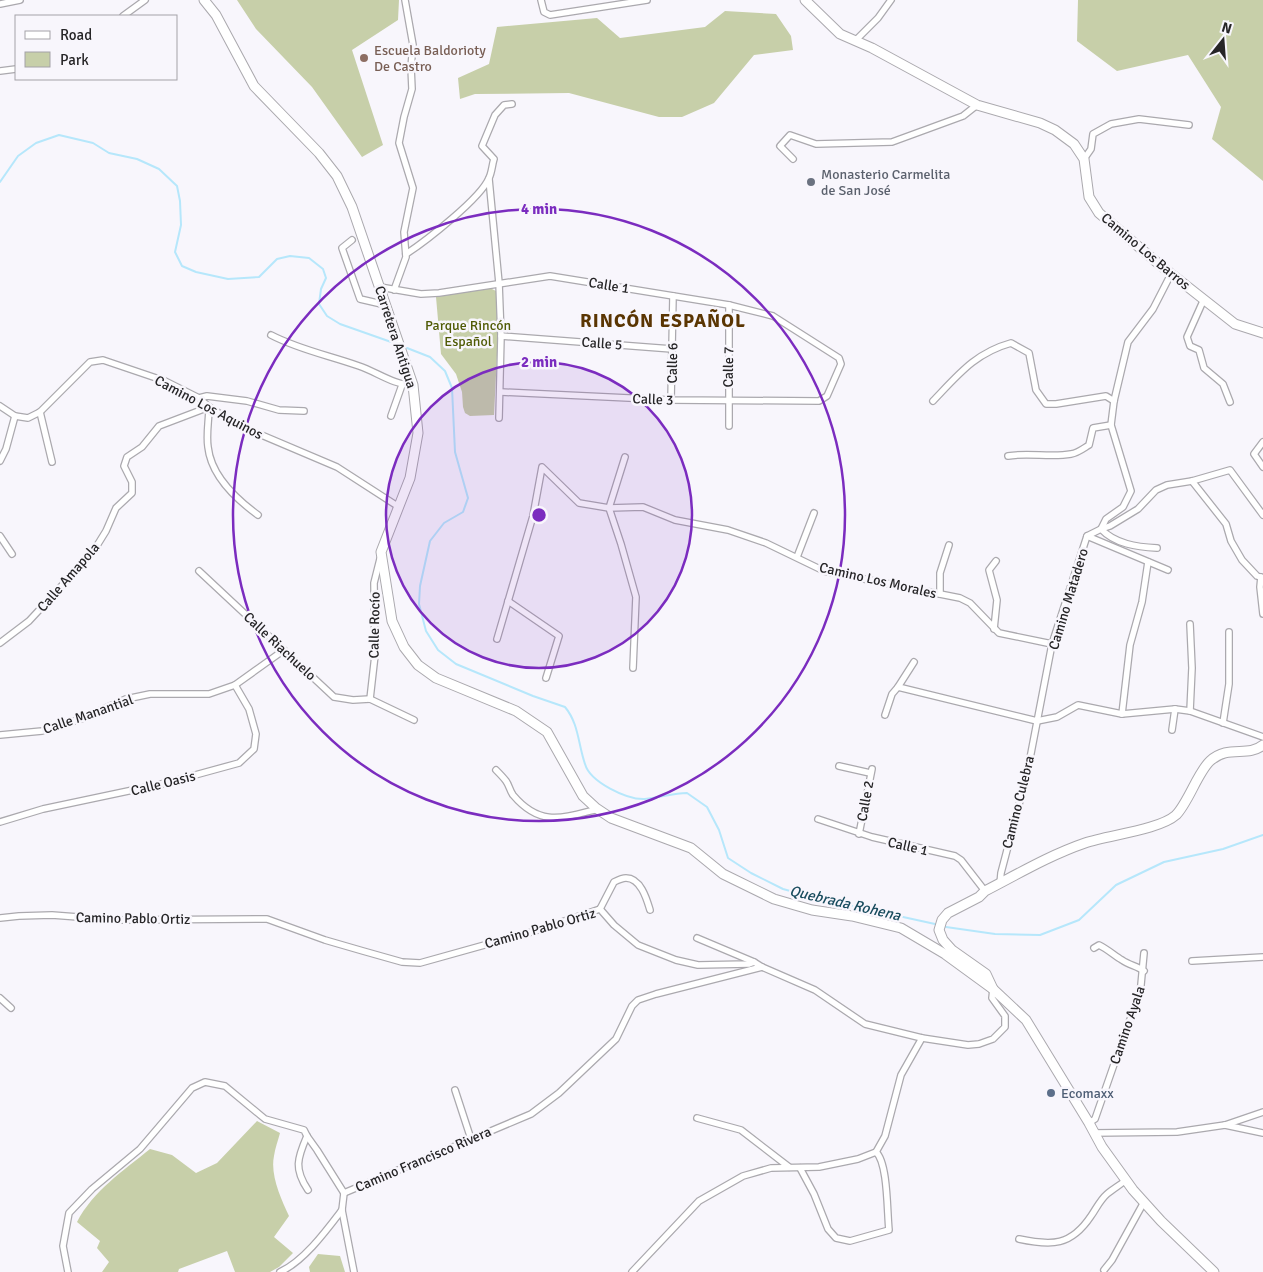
<svg xmlns="http://www.w3.org/2000/svg" width="1263" height="1272" font-family="Signika,sans-serif">
  <style>
    .green { fill: #c7cfa9 }
    .lines { fill: none; stroke-linecap: round; stroke-linejoin: round }
    .stream { stroke: #b6e7fb; stroke-width: 2 }
    .street-casing { stroke: #aba9ae; stroke-width: 8 }
    .secondary-casing { stroke: #aba9ae; stroke-width: 11 }
    .street { stroke: #fff; stroke-width: 5.5 }
    .secondary { stroke: #fff; stroke-width: 9 }
    .ring { fill: none; stroke: #7b2cbf; stroke-width: 2.5 }
    .education-dot { fill: #8d6e63; stroke: #f8f6fc; stroke-width: 2 }
    .worship-dot { fill: #6b7280; stroke: #f8f6fc; stroke-width: 2 }
    .service-dot { fill: #5c6f8a; stroke: #f8f6fc; stroke-width: 2 }
    .labels { text-anchor: middle; stroke-width: 5; stroke-linejoin: round; paint-order: stroke }
    .education-label { font-size: 14px; fill: #785e54; stroke: #f8f6fc; text-anchor: start }
    .worship-label { font-size: 14px; fill: #5b616d; stroke: #f8f6fc; text-anchor: start }
    .street-label { font-size: 14px; fill: #262527; stroke: #f8f6fc }
    .park-label { font-size: 14px; fill: #505b05; stroke: #f8f6fc }
    .service-label { font-size: 14px; fill: #4e5e75; stroke: #f8f6fc; text-anchor: start }
    .water-label { font-size: 15px; font-style: italic; fill: #194c5e; stroke: #f8f6fc }
    .district-label { font-size: 19px; font-weight: bold; letter-spacing: 1px; fill: #5a3502; stroke: #f8f6fc }
    .centre { fill: #7b2cbf; stroke: #f8f6fc; stroke-width: 2.5 }
    .ring-label { font-size: 15px; text-anchor: middle; font-weight: bold; fill: #7b2cbf; stroke: #f8f6fc; stroke-width: 5; stroke-linejoin: round; paint-order: stroke }
  </style>
  <rect width="100%" height="100%" fill="#f8f6fc"/>
  <g class="green">
    <path d="M237 0H399L398 20 352 50 383 145 362 157 312 87 256 29Z"/>
    <path d="M1078 0H1263V181L1212 139 1221 107 1188 55 1117 71 1077 41Z"/>
    <path d="M725 11 776 14 791 36 793 50 754 55 714 103 682 117H659L569 93 475 94 460 99 458 78 489 64 497 27 597 18 620 38 705 27Z"/>
    <path d="M490 288 496 291 498 335 494 415 470 416 465 413 463 407 462 392 456 374 441 354 436 297Z"/>
    <path d="M257 1121 280 1133C278 1141 275 1148 274 1156 270 1175 281 1199 289 1216L274 1237 293 1253 279 1267 270 1272H235L227 1251 179 1269 178 1272H102L109 1262 97 1248 100 1241 77 1222C93 1191 123 1171 150 1149L172 1155 196 1173 217 1163Z"/>
    <path d="M318 1254 340 1256 345 1272H310L309 1267Z"/>
  </g>
  <g class="lines">
    <g class="stream">
      <path d="M0 182 18 156 36 143 59 135 93 143 109 153 137 159 159 169 177 186 180 201 181 225 175 252 182 266 196 272 228 279 259 277 277 259 290 256 309 258 323 269 326 278 321 289 319 304 327 316 340 324 394 343"/>
      <path d="M407 348 430 357 445 371 452 388 455 452 468 498 463 512 444 523 430 541 420 586 419 604 426 631 438 650 456 664 533 696 565 707C579 724 578 744 585 764 590 782 627 800 645 799 659 798 673 793 687 793L707 807 719 830 728 858 751 873 783 889 812 897 935 924"/>
      <path d="M946 927 995 934 1040 935 1079 920 1116 885 1164 862 1223 849 1263 835"/>
    </g>
    <defs>
      <g id="street">
        <path d="M541 0 544 12 550 15 647 0"/>
        <path d="M0 4 20 0"/>
        <path d="M123 16 145 0"/>
        <path d="M855 41 878 18 891 0"/>
        <path d="M0 71 16 69"/>
        <path d="M793 159 780 146 790 135 816 144 892 142 963 116 977 105"/>
        <path d="M1084 159 1091 149 1093 134 1111 124 1139 119 1189 125"/>
        <path d="M489 179 499 283 501 336 499 418"/>
        <path d="M352 240 342 248 360 299 386 305"/>
        <path d="M406 254C426 241 481 198 489 178 492 172 492 165 494 159L482 146 495 115 504 105 512 104"/>
        <path d="M380 287 421 294 439 293 550 276 729 305 773 316 839 358 841 364 827 396 819 401 671 400 501 392"/>
        <path d="M394 290 406 257 404 232 413 188 399 143 404 117 412 89 411 67 413 45 405 0"/>
        <path d="M1204 299 1187 337 1190 346 1199 350 1204 368 1223 384 1230 402"/>
        <path d="M729 305V426"/>
        <path d="M271 335C300 350 328 355 359 366 377 372 393 385 413 385"/>
        <path d="M501 336 672 349"/>
        <path d="M199 398 207 396 247 401 279 410 304 411"/>
        <path d="M671 400 673 296"/>
        <path d="M933 401C958 375 975 353 1011 343L1029 353 1036 390 1046 404H1056L1106 396 1114 401"/>
        <path d="M0 406 15 416 28 418 40 412 90 362 103 360 165 381 199 398 209 407 238 425 337 467 399 507"/>
        <path d="M40 412 52 462"/>
        <path d="M391 416 402 385"/>
        <path d="M1263 442 1254 454 1263 467"/>
        <path d="M1008 456C1029 452 1050 458 1071 454 1078 453 1084 448 1089 445L1093 428 1111 425"/>
        <path d="M625 457 609 508 621 544 636 597 633 668"/>
        <path d="M0 461 6 449 15 416"/>
        <path d="M1192 481 1226 524 1231 541 1242 560 1257 576 1263 578"/>
        <path d="M0 536 12 554"/>
        <path d="M1087 536 1168 570"/>
        <path d="M1157 548C1137 547 1115 544 1101 529L1110 526 1138 509 1156 490 1167 485 1192 481 1230 470 1263 515"/>
        <path d="M797 557 814 513"/>
        <path d="M199 571 334 697 353 700 370 699"/>
        <path d="M1261 577 1260 587 1263 614"/>
        <path d="M940 594V573L949 545"/>
        <path d="M508 601 559 636 546 678"/>
        <path d="M994 629 997 600 989 570 996 561"/>
        <path d="M497 639 533 516 542 467 579 503 609 508 643 507 675 520 728 530 766 543 824 571 960 598 970 603 999 633 1052 644"/>
        <path d="M0 643 29 621 93 552 106 531 116 508 132 493V482L124 466 127 457 142 447 159 426 209 407C209 420 206 434 208 447 211 475 236 499 258 515"/>
        <path d="M898 687 914 662"/>
        <path d="M370 699 375 655 374 583 380 559"/>
        <path d="M370 699 414 720"/>
        <path d="M1190 711 1192 668 1190 624"/>
        <path d="M1122 714 1130 645 1142 602 1148 562"/>
        <path d="M885 715 892 694 898 687 1037 721 1057 717 1078 705 1122 714 1175 709 1190 711 1263 737"/>
        <path d="M1223 723 1229 684V632"/>
        <path d="M1172 730 1175 709"/>
        <path d="M0 735 42 731 81 719 126 699 150 694H209L235 685 284 650"/>
        <path d="M839 766 870 773"/>
        <path d="M496 770C499 773 503 777 506 781 509 785 510 791 513 795 540 827 562 818 598 809"/>
        <path d="M818 819 872 837 955 856 961 860 985 891"/>
        <path d="M0 822 43 809 166 783 239 763 254 749 256 734 249 709 235 685"/>
        <path d="M859 834 872 769"/>
        <path d="M1000 884 1001 873 1027 774 1052 644 1087 536 1101 529 1106 519 1123 507 1131 491 1111 425 1114 401 1128 342 1153 309 1171 274"/>
        <path d="M600 909 614 925 638 945 676 960 698 965 749 964 754 962 762 967 815 990 865 1024 922 1038 968 1045 979 1044 993 1039 1005 1027V1016L992 998 993 989"/>
        <path d="M600 909 614 882C618 880 623 878 626 878 641 878 647 900 650 910"/>
        <path d="M0 918 19 916 52 915 117 920 267 919 325 940 363 951 402 962 420 963 535 931 600 909"/>
        <path d="M697 938 754 962"/>
        <path d="M1094 948 1099 945C1107 949 1114 955 1122 960 1129 965 1137 966 1144 971"/>
        <path d="M1192 961 1263 957"/>
        <path d="M0 998 11 1008"/>
        <path d="M455 1090 471 1139"/>
        <path d="M697 1118 741 1130 789 1167"/>
        <path d="M1089 1123 1095 1119 1127 1027 1140 995 1144 953"/>
        <path d="M1225 1125 1263 1133"/>
        <path d="M1094 1133 1177 1132 1225 1125 1263 1112"/>
        <path d="M307 1136C297 1159 294 1169 308 1190"/>
        <path d="M800 1168 814 1194 828 1229 836 1238 850 1241 889 1230C887 1212 888 1163 876 1152"/>
        <path d="M344 1193 531 1114 559 1093 616 1039 632 1006 638 1000 656 994 762 967"/>
        <path d="M344 1193 342 1210 354 1272"/>
        <path d="M1019 1239C1052 1246 1071 1246 1091 1216 1096 1209 1100 1200 1107 1194 1113 1189 1120 1185 1126 1180"/>
        <path d="M1104 1270 1112 1260 1144 1202"/>
        <path d="M68 1272 63 1246 69 1213 92 1189 140 1149 192 1088 205 1082 225 1086 265 1119 304 1130 307 1136 317 1150 344 1193"/>
        <path d="M280 1272C304 1261 326 1231 342 1210"/>
        <path d="M632 1272 699 1201 743 1176 771 1168 819 1167 858 1159 876 1152 885 1136 901 1075 922 1038"/>
      </g>
      <g id="secondary">
        <path d="M204 0 216 15 254 86 319 153 337 176 352 207 413 385 418 433 410 478 381 552 392 621 404 647 418 665 436 678 516 711 547 732 583 796 596 808 611 818 691 848 723 874 774 899 812 910 852 916 901 928 945 954 993 989"/>
        <path d="M805 0 840 34 872 48 977 105 1040 123 1055 130 1074 144 1084 159 1089 197 1099 213 1160 265 1235 324 1263 333"/>
        <path d="M1214 1272 1161 1221 1133 1190 1102 1147 1089 1123 1026 1020 993 989 986 974 952 950 943 940 939 930 942 920 948 913 979 897 985 891C1018 874 1050 855 1085 843 1108 835 1159 830 1176 815 1188 803 1198 772 1210 761 1229 744 1247 758 1263 745"/>
      </g>
    </defs>
    <use href="#street" class="street-casing"/>
    <use href="#secondary" class="secondary-casing"/>
    <use href="#street" class="street"/>
    <use href="#secondary" class="secondary"/>
  </g>
  <circle cx="539" cy="515" r="153" fill="#7b2cbf" fill-opacity=".12"/>
  <g class="ring">
    <circle cx="539" cy="515" r="153"/>
    <circle cx="539" cy="515" r="306"/>
  </g>
  <circle class="education-dot" cx="364" cy="58" r="5"/>
  <circle class="worship-dot" cx="811" cy="182" r="5"/>
  <circle class="service-dot" cx="1051" cy="1093" r="5"/>
  <g class="labels">
    <g class="education-label">
      <text x="374" y="55">Escuela Baldorioty<tspan x="374" dy="16">De Castro</tspan></text>
    </g>
    <g class="worship-label">
      <text x="821" y="179">Monasterio Carmelita<tspan x="821" dy="16">de San José</tspan></text>
    </g>
    <g class="street-label">
      <text transform="translate(1146 251) rotate(40)" y="5">Camino Los Barros</text>
      <text transform="translate(609 285) rotate(9)" y="5">Calle 1</text>
      <text transform="translate(396 337) rotate(72)" y="5">Carretera Antigua</text>
      <text transform="translate(602 343) rotate(4)" y="5">Calle 5</text>
      <text transform="translate(672 363) rotate(-89)" y="5">Calle 6</text>
      <text transform="translate(728 367) rotate(-89)" y="5">Calle 7</text>
      <text transform="translate(653 399) rotate(2)" y="5">Calle 3</text>
      <text transform="translate(209 407) rotate(28)" y="5">Camino Los Aquinos</text>
      <text transform="translate(68 577) rotate(-49)" y="5">Calle Amapola</text>
      <text transform="translate(878 580) rotate(13)" y="5">Camino Los Morales</text>
      <text transform="translate(1068 599) rotate(-73)" y="5">Camino Matadero</text>
      <text transform="translate(374 625) rotate(-89)" y="5">Calle Rocío</text>
      <text transform="translate(280 646) rotate(43)" y="5">Calle Riachuelo</text>
      <text transform="translate(88 714) rotate(-19)" y="5">Calle Manantial</text>
      <text transform="translate(163 783) rotate(-14)" y="5">Calle Oasis</text>
      <text transform="translate(865 801) rotate(-80)" y="5">Calle 2</text>
      <text transform="translate(1018 802) rotate(-76)" y="5">Camino Culebra</text>
      <text transform="translate(908 846) rotate(13)" y="5">Calle 1</text>
      <text transform="translate(133 918) rotate(1)" y="5">Camino Pablo Ortiz</text>
      <text transform="translate(540 928) rotate(-16)" y="5">Camino Pablo Ortiz</text>
      <text transform="translate(1127 1025) rotate(-71)" y="5">Camino Ayala</text>
      <text transform="translate(423 1159) rotate(-23)" y="5">Camino Francisco Rivera</text>
    </g>
    <g class="park-label">
      <text x="468" y="330">Parque Rincón<tspan x="468" dy="16">Español</tspan></text>
    </g>
    <g class="service-label">
      <text x="1061" y="1098">Ecomaxx</text>
    </g>
    <g class="water-label">
      <text transform="translate(845 903) rotate(13)" y="5">Quebrada Rohena</text>
    </g>
    <g class="district-label">
      <text x="663" y="327">RINCÓN ESPAÑOL</text>
    </g>
  </g>
  <circle cx="539" cy="515" r="8" class="centre"/>
  <g class="ring-label">
    <text x="539" y="214">4 min</text>
    <text x="539" y="367">2 min</text>
  </g>
  <rect x="15" y="15" width="162" height="65" fill="#f8f6fc" stroke="#a4a2a7"/>
  <rect x="25" y="31" width="25" height="8" fill="#ffffff" stroke="#a4a2a7"/>
  <text x="60" y="40" font-size="15" fill="#262527">Road</text>
  <rect x="25" y="52" width="25" height="15" fill="#c7cfa9" stroke="#a4a2a7"/>
  <text x="60" y="65" font-size="15" fill="#262527">Park</text>
  <g transform="translate(1223 40) rotate(17)" stroke="#f8f6fc" stroke-width="4" paint-order="stroke">
  <path d="M0-4L9 19L0 12L-9 19Z" fill="#262527"/>
  <text y="-8" font-size="14" font-weight="bold" text-anchor="middle" fill="#262527">N</text>
  </g>
</svg>
